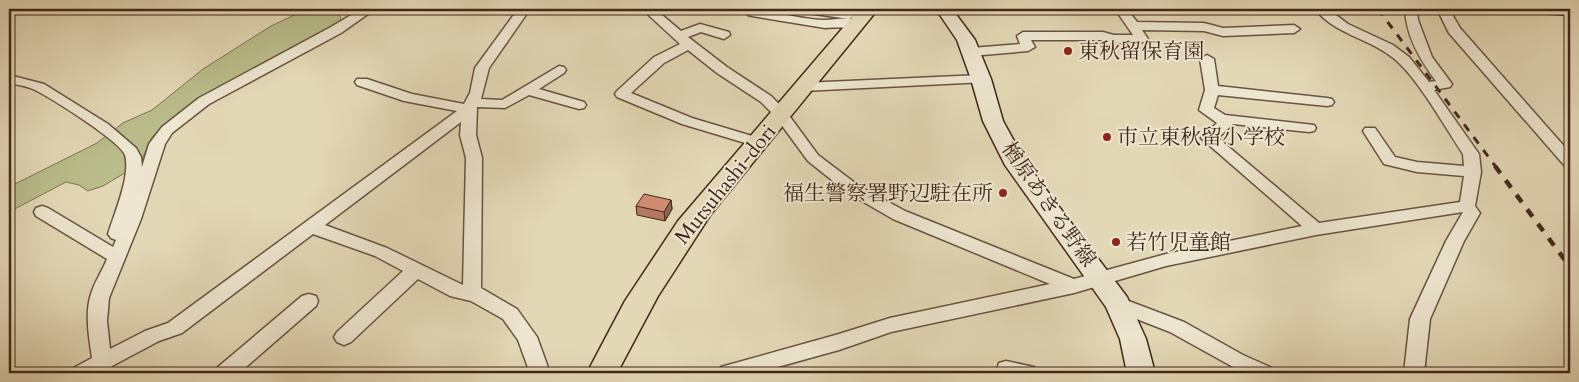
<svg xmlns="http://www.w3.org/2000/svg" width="1579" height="382" font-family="Cardo,'Noto Serif JP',serif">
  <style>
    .green { fill: #b9bd8b; stroke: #7e7254 }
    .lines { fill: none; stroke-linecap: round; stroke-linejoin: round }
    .minor-casing { stroke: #6a5342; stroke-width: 3 }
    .secondary-casing { stroke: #42271c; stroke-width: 3 }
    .primary-casing { stroke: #42271c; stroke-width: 3 }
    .minor { fill: #ede6d0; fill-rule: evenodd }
    .secondary { fill: #ede6d0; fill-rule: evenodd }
    .primary { fill: #e3d8b6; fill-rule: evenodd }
    .rail-far1 { stroke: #42271c; stroke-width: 3; stroke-dasharray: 8 8; stroke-linecap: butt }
    .rail { stroke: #42271c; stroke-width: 4.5; stroke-dasharray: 9 9; stroke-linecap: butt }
    .wall { fill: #b57a62; stroke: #42271c }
    .shaded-wall { fill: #936350; stroke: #42271c }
    .building { fill: #d28e72; stroke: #42271c }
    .poi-dot { fill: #8f2418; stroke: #ede6d0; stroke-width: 2 }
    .labels { text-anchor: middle; stroke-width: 4; stroke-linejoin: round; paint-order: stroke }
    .poi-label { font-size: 21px; fill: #42271c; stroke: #ede6d0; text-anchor: start }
    .street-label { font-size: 21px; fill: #42271c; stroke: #ede6d0 }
  </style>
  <rect width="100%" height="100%" fill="#e3d8b6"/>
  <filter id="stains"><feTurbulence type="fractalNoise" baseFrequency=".004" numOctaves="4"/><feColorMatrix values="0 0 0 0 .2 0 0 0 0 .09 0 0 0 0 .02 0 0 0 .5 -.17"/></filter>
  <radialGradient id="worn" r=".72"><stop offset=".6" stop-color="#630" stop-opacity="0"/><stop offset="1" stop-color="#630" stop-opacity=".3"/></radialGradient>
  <path class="green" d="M307 9H340L338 12 342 21 328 32 196 103 152 137 140 164 103 186 88 191 79 185 66 182 9 212V187L97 143 123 123 152 110 203 69 271 26Z"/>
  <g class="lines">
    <defs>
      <g id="minor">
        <path d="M361 9H375L341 33 209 104 172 133 165 144 141 219 109 298 107 321 110 349 145 331 168 323 457 111 404 101 357 85 355 82 357 79H367L412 94 464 104 470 93 475 68 518 9H530L489 68 481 99 502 100 559 66 564 67 566 70 564 73 539 89 584 102 586 105 584 108 579 109 529 95 505 108 477 107 476 135 482 158 481 288 517 309 537 337 550 373H530L518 340 503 319 471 301 450 296 418 279 351 342 344 345 337 342 334 337 337 332 403 271 375 256 313 234 182 333 159 341 112 366 111 373H72L75 367 92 358C89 337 84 312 92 291 95 282 103 269 107 259L36 216 34 212 36 208 42 206 48 208 113 247 116 240 111 238 108 234C114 214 131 176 125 155 120 141 51 98 35 90 27 86 18 85 9 83V75L44 84 108 124 136 148 141 157 142 167 149 144 162 127 199 98 331 27ZM461 122 460 135 466 158 463 285 387 248 325 225Z"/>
        <path d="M642 9H655L681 31 700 24 729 32 730 35 724 39 701 32 688 37 727 67 771 96 785 110 818 155 859 186 905 211 1074 279 1166 254 1302 226 1201 138 1217 123 1199 110 1205 90 1200 59 1207 55 1214 59 1218 86 1327 98 1332 99 1334 102 1332 105 1327 106 1218 95 1214 108 1225 115 1314 125 1316 128 1314 131 1309 132 1233 124 1218 138 1319 223 1460 202 1464 176 1417 172 1384 164 1363 131 1365 128H1375L1395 157 1417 162 1464 166 1463 154C1445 127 1421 84 1399 63 1375 39 1336 36 1315 9H1328L1348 24 1393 45 1409 57 1429 82 1436 81C1420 60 1406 36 1405 9H1417L1418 20 1432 57 1452 84 1450 87 1434 90 1479 154 1481 172 1475 206 1480 213 1464 241 1430 319 1424 373H1404L1410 319 1446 241 1463 212 1316 235 1166 266 1074 293 891 332 839 350 756 373H718L721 367 728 365 839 334 890 318 1050 284 893 219 848 193 808 161 775 116 761 102 717 73 688 50 664 63 631 93 692 118 762 139 765 142 762 145H752L682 124 617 97 615 94 617 91 654 57 680 44Z"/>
        <path d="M748 9H755C777 12 803 20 825 20 836 20 854 15 862 24 857 30 835 26 825 28L752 16 748 15 746 12Z"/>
        <path d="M802 9H832L853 12 855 15 849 19 808 13Z"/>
        <path d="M1115 9H1127L1137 22 1204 23 1223 28 1294 25 1300 29 1294 33 1223 36 1204 31 1142 30 1148 39C1141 47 1113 43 1103 40H1031L1035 47 1028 51 971 56 964 52 971 48 1020 44 1017 36 1023 32H1103L1114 35H1133Z"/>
        <path d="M1437 9H1449L1460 28 1570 153V167L1564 165 1449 33Z"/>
        <path d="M1533 9H1570V15L1539 13Z"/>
        <path d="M981 75 988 79 986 82 803 91 796 87 803 83Z"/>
        <path d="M309 294 316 296 318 301 316 306 239 373H215L218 367 302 296Z"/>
        <path d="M1118 297 1184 322 1243 355 1270 367 1273 373H1244L1170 332 1111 309 1109 304 1111 299Z"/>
        <path d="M1006 361 1034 367 1037 373H996L999 363Z"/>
      </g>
      <path id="secondary" d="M936 9H952L975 40 991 79 1003 121 1026 163 1127 297 1146 339 1155 373H1127L1120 339 1106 307 1005 165 983 121 971 79 957 40Z"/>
      <path id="primary" d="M859 9H878L711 214 658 296 617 373H587L625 301 678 221Z"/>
    </defs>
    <use href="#minor" class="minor-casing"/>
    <use href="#secondary" class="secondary-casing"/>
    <use href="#primary" class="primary-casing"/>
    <use href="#minor" class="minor"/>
    <use href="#secondary" class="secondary"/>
    <use href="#primary" class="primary"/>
    <path class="rail-far1" d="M1378 9 1496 167"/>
    <path class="rail" d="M1495 166 1570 267"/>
  </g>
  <path class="wall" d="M671 200 672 209 665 221 637 215 636 206Z"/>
  <path class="shaded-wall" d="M671 200 672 209 665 221 664 212Z"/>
  <path class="building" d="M644 194 671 200 664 212 636 206Z"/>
  <g class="poi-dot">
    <circle cx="1068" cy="51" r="5"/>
    <circle cx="1107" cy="137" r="5"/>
    <circle cx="1003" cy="193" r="5"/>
    <circle cx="1116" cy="242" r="5"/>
  </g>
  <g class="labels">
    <g class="poi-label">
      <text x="1078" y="58">東秋留保育園</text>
      <text x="1117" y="144">市立東秋留小学校</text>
      <text x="993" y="200" text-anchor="end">福生警察署野辺駐在所</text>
      <text x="1126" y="249">若竹児童館</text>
    </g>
    <g class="street-label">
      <text transform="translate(725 184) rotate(-51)" y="7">Mutsuhashi-dori</text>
      <text transform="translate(1049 204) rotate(55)" y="7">楢原あきる野線</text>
    </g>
  </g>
  <rect width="1579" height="382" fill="none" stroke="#e3d8b6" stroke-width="30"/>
  <rect x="10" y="10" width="1559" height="362" fill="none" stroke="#42271c" stroke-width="2.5"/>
  <rect x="15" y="15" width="1549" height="352" fill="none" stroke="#42271c"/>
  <rect width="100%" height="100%" filter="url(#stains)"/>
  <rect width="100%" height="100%" fill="url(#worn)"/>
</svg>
